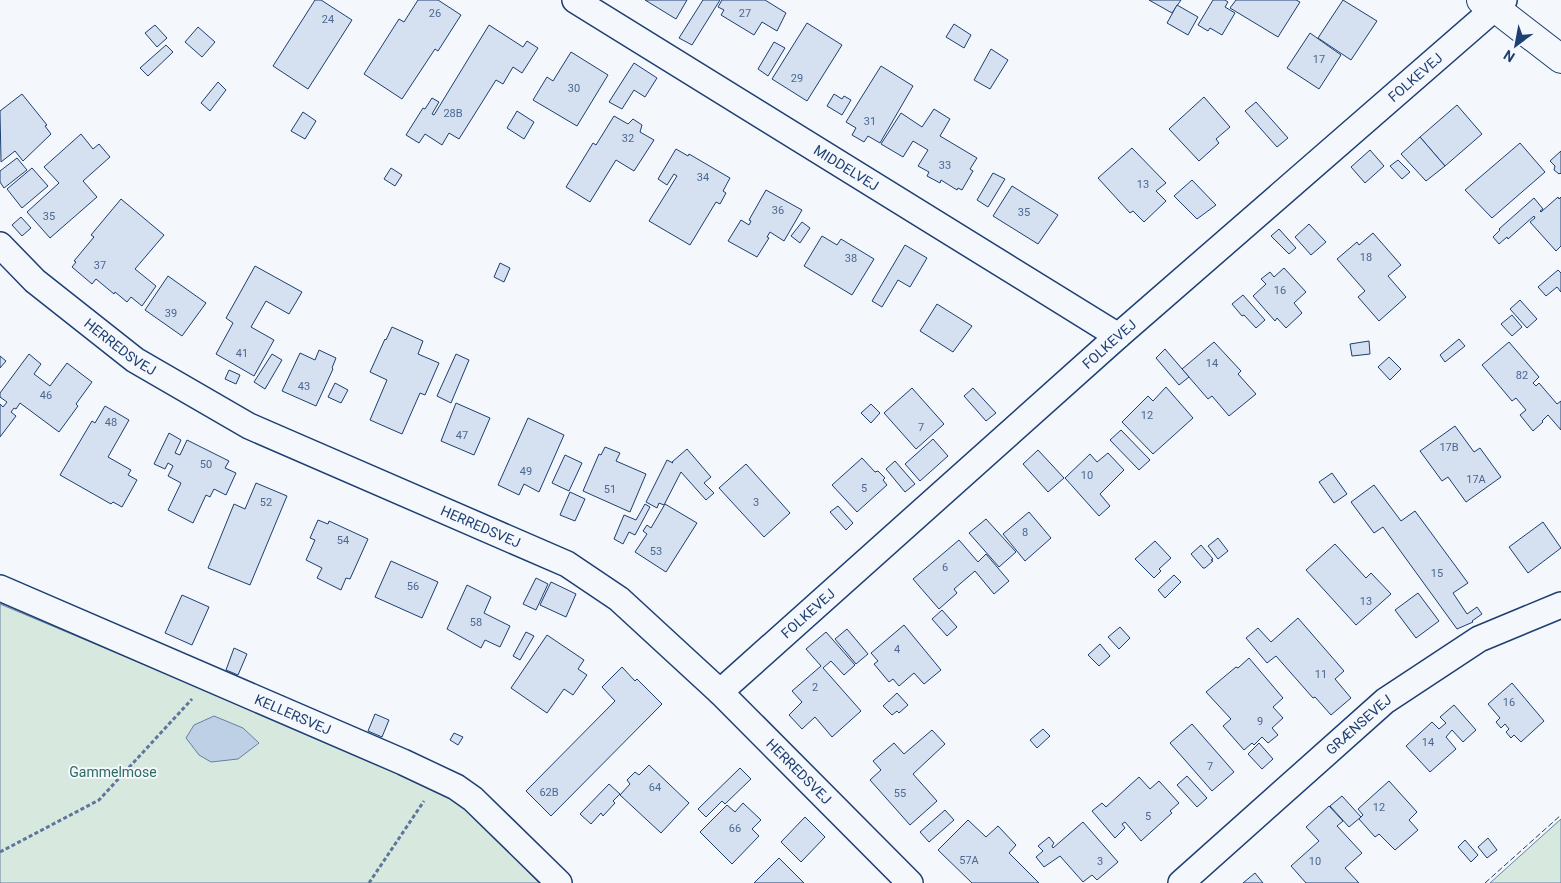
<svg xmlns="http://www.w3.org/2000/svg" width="1561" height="883" font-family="Roboto,sans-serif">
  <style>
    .green { fill: #d7e8df; stroke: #687fa3 }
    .water { fill: #bed0e5; stroke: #687fa3 }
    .building { fill: #d5e0f0; stroke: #1d3f73 }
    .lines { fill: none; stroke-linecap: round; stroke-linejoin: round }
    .street-casing { stroke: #1d3f73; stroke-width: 28 }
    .secondary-casing { stroke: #1d3f73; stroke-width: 30 }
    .path { stroke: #5e769c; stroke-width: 3; stroke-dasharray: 4 2.5; stroke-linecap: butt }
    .street { stroke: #f4f7fb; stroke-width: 25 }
    .secondary { stroke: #f4f7fb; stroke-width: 28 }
    .fence { stroke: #1d3f73; stroke-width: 1; stroke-dasharray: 6 2.5; stroke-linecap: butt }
    .labels { text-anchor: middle; stroke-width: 4; stroke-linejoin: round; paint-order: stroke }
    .number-label { font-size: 11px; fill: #4b6792 }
    .street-label { font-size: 14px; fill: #1d3f73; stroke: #f4f7fb }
    .park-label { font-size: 14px; fill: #2c6c60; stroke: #f4f7fb }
  </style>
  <rect width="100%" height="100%" fill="#f4f7fb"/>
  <g class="green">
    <path d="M0 604 424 782 460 802 539 883H0Z"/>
    <path d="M1561 819V883H1490Z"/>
  </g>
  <path class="water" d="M214 716 243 728 259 743 238 759 211 762 199 755 186 738 194 725Z"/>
  <g class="building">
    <path d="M315 0H321L352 20 308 89 273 66Z"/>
    <path d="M418 0H438L461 15 438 51 435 49 402 99 364 74 399 19 404 22Z"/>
    <path d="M645 0H687L676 19Z"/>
    <path d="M703 0H720L692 45 679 38Z"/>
    <path d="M722 0H765L786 13 777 31 762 22 754 35 721 15 724 10 718 7Z"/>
    <path d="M1149 0H1181L1172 13Z"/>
    <path d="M1213 0H1225L1228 2 1225 7 1235 13 1222 35 1210 28 1208 31 1198 25Z"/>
    <path d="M1236 0H1296L1300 2 1278 37 1230 8Z"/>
    <path d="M1343 0 1377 21 1351 60 1318 38Z"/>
    <path d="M1177 5 1198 17 1188 35 1167 23Z"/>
    <path d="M807 23 842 45 807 101 772 79Z"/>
    <path d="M954 24 971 35 964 48 946 37Z"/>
    <path d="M155 25 167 38 157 47 145 33Z"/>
    <path d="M489 25 523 47 527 41 538 48 522 73 513 67 503 84 496 80 459 139 449 133 442 145 425 134 419 143 406 135 423 108 425 109 432 98 439 102 432 114 434 115Z"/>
    <path d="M198 27 215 42 202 57 185 42Z"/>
    <path d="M1310 33 1341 55 1319 89 1287 68Z"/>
    <path d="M774 42 785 48 768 76 758 69Z"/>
    <path d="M166 45 173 52 148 76 140 68Z"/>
    <path d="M991 49 1008 60 990 89 974 80Z"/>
    <path d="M571 52 608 75 577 126 533 100 547 77 553 81Z"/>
    <path d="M634 63 657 78 645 97 634 90 622 109 609 102Z"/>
    <path d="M881 66 913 86 880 143 868 136 864 142 852 135 856 128 846 122Z"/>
    <path d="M218 82 226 90 210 111 201 103Z"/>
    <path d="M22 94 47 125 45 126 51 134 23 161 15 151 1 162 0 111Z"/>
    <path d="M834 94 842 99 844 96 851 100 842 115 827 106Z"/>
    <path d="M1204 97 1230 127 1216 139 1219 143 1199 161 1169 129Z"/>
    <path d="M1256 102 1288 138 1277 147 1245 111Z"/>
    <path d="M1457 105 1482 134 1445 166 1420 137Z"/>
    <path d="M934 109 950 119 940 136 977 158 970 169 973 171 962 190 958 188 957 190 941 180 940 183 927 176 929 172 918 166 928 150 913 141 903 157 881 144 901 113 922 127Z"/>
    <path d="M517 111 534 122 524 139 507 128Z"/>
    <path d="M303 112 316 121 305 139 291 131Z"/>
    <path d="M614 116 628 124 633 119 642 125 640 132 654 140 634 171 616 160 590 202 566 187 593 143 596 145Z"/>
    <path d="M81 134 93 149 99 144 110 157 83 181 97 197 50 238 27 212 59 183 44 167Z"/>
    <path d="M1420 137 1445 166 1426 181 1401 154Z"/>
    <path d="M1520 143 1545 172 1492 218 1465 190Z"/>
    <path d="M1132 148 1166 183 1156 191 1166 201 1144 222 1133 211 1130 213 1098 178Z"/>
    <path d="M676 149 688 156 689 154 730 178 723 191 726 193 720 204 716 202 690 245 649 221 677 176 674 174 667 185 658 179Z"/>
    <path d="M1370 150 1384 166 1365 183 1351 167Z"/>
    <path d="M1561 151V174L1560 173 1559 174 1554 170 1555 166 1550 161Z"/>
    <path d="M17 158 27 170 4 188 0 182V171Z"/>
    <path d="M1398 160 1410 172 1402 179 1390 166Z"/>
    <path d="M32 168 48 186 22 208 7 189Z"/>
    <path d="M391 168 402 175 395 186 384 179Z"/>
    <path d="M993 173 1005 179 988 207 977 200Z"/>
    <path d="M1192 180 1216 205 1197 219 1174 196Z"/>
    <path d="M1012 186 1058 215 1038 244 993 216Z"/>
    <path d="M766 190 802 210 784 241 770 232 767 237 769 238 757 257 728 241 741 220 749 225 751 221 749 220Z"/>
    <path d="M1558 197 1559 199 1561 197V246L1556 251 1530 222 1535 218 1534 216 1508 239 1507 237 1499 244 1493 237 1500 230 1499 229 1534 198 1543 209 1540 211 1541 212Z"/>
    <path d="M121 199 164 235 135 269 156 286 142 306 131 297 127 302 115 292 114 294 96 279 92 284 72 267 76 262 74 261 94 237 91 235Z"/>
    <path d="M21 217 31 228 22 236 12 225Z"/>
    <path d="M802 222 810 228 800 243 791 236Z"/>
    <path d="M1309 224 1326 242 1311 255 1295 237Z"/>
    <path d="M1279 229 1296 248 1289 254 1271 236Z"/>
    <path d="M1373 233 1401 265 1388 276 1406 297 1379 321 1358 297 1365 291 1337 259 1357 242 1359 245Z"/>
    <path d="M822 236 837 245 841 239 874 259 852 295 804 266Z"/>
    <path d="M905 245 927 258 910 287 898 280 882 307 872 301Z"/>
    <path d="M500 263 510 268 504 282 494 277Z"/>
    <path d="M255 266 302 292 289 314 266 301 251 327 274 340 254 376 216 354 233 323 226 318Z"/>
    <path d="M1284 268 1306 292 1294 303 1302 313 1286 328 1277 318 1275 321 1253 296 1266 284 1261 279 1270 272 1274 277Z"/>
    <path d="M1558 270 1561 273V292L1557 287 1546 296 1538 287Z"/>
    <path d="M168 276 206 303 182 336 145 310Z"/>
    <path d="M1243 295 1265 320 1256 328 1244 315 1242 316 1232 304Z"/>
    <path d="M1520 300 1537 319 1527 328 1510 309Z"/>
    <path d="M937 304 972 326 953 352 920 331Z"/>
    <path d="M1512 315 1522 327 1512 336 1501 324Z"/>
    <path d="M392 327 423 341 418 354 439 363 425 395 420 393 402 434 370 420 387 380 370 372 385 339 386 340Z"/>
    <path d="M1459 339 1465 346 1445 362 1440 355Z"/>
    <path d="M1369 341 1370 354 1352 356 1350 344Z"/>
    <path d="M1214 342 1241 371 1238 374 1256 394 1229 416 1212 396 1208 399 1182 369Z"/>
    <path d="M1509 342 1539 377 1533 383 1536 386 1539 383 1557 404 1561 401V430L1548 415 1542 421 1543 422 1533 431 1520 415 1526 410 1516 398 1512 401 1482 365Z"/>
    <path d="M1165 349 1189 377 1179 385 1156 358Z"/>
    <path d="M319 350 336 358 332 368 333 369 316 406 282 391 300 353 315 360Z"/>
    <path d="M29 354 41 364 34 374 50 386 67 363 92 382 76 404 78 406 59 432 20 403 16 409 14 408 11 412 16 416 0 437V404L3 407 7 402 0 397V393Z"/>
    <path d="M272 354 282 360 265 389 254 382Z"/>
    <path d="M456 354 469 360 451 403 437 396Z"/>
    <path d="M0 356 6 361 0 368Z"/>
    <path d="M1389 357 1401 369 1390 380 1378 367Z"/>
    <path d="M229 370 240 375 236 384 225 379Z"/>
    <path d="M335 383 348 390 341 403 328 397Z"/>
    <path d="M1166 387 1193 418 1153 454 1122 422 1148 396 1153 401Z"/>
    <path d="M912 388 944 424 916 449 884 413Z"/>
    <path d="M973 388 996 413 986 421 964 396Z"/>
    <path d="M456 403 490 418 474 455 441 441Z"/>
    <path d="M871 404 880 413 871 423 861 413Z"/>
    <path d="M105 406 129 420 108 457 131 470 128 475 137 480 122 507 113 502 111 504 60 475 92 421 95 423Z"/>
    <path d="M528 418 564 435 539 492 524 484 519 495 498 485Z"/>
    <path d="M1455 426 1474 452 1480 448 1501 477 1466 502 1448 477 1442 481 1420 451Z"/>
    <path d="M1121 430 1150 460 1139 470 1110 440Z"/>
    <path d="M169 433 181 440 175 453 180 455 187 440 229 461 225 468 236 473 226 495 214 489 210 497 206 495 193 523 168 510 181 483 168 476 173 466 168 463 165 469 154 464Z"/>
    <path d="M933 439 948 456 920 481 905 464Z"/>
    <path d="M605 447 620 453 616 461 646 474 630 512 583 491 599 454 601 455Z"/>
    <path d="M687 449 711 477 704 483 714 493 706 500 681 472 664 505 659 503 657 508 646 502 667 460 673 463 672 462Z"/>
    <path d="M1038 450 1064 478 1048 492 1023 464Z"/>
    <path d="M1108 453 1124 470 1100 494 1110 506 1099 516 1065 478 1090 454 1097 462Z"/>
    <path d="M565 455 582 463 569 491 552 483Z"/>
    <path d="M862 458 875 472 878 471 885 478 883 480 887 485 857 512 832 485Z"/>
    <path d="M895 461 915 484 905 492 886 469Z"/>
    <path d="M746 464 790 513 764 537 719 488Z"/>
    <path d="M1332 473 1347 494 1334 503 1319 482Z"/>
    <path d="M256 483 287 496 250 585 208 568 234 504 245 509Z"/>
    <path d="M1374 485 1401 521 1415 511 1468 583 1453 593 1467 614 1477 607 1482 614 1472 621 1473 622 1457 629 1383 527 1374 533 1351 502Z"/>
    <path d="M570 492 585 499 575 521 560 515Z"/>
    <path d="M645 504 650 507 635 535 629 532 623 544 614 539 624 515 636 520Z"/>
    <path d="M665 504 697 523 666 572 635 552 647 534 643 531 647 525 651 528Z"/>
    <path d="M838 506 853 523 846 530 830 512Z"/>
    <path d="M1029 512 1051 538 1025 561 1003 534Z"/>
    <path d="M986 519 1016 552 999 567 969 533Z"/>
    <path d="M318 520 328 524 329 521 368 539 350 579 346 578 341 590 317 578 322 568 306 560 315 540 310 538Z"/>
    <path d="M1543 522 1561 548 1528 573 1509 547Z"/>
    <path d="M1218 538 1228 551 1218 559 1208 546Z"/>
    <path d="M959 540 978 562 986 554 1009 581 994 594 975 571 954 589 957 593 939 609 913 579Z"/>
    <path d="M1155 541 1171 558 1159 569 1161 571 1154 578 1135 559Z"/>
    <path d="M1335 544 1366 578 1371 573 1391 594 1356 625 1306 570Z"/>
    <path d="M1201 545 1213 559 1211 560 1213 561 1205 568H1203L1191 554Z"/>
    <path d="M391 561 438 582 422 618 375 597Z"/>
    <path d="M1174 575 1181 582 1165 598 1158 590Z"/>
    <path d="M536 578 548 584 536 610 523 604Z"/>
    <path d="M551 582 576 594 566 617 540 605Z"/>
    <path d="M467 585 491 597 484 613 510 626 500 647 485 640 481 648 447 629Z"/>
    <path d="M1418 593 1439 621 1416 638 1395 610Z"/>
    <path d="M182 595 209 607 192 645 165 633Z"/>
    <path d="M942 610 957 627 947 636 932 619Z"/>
    <path d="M1298 618 1344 671 1335 679 1351 698 1331 715 1315 697 1313 698 1276 656 1267 663 1246 638 1258 628 1271 642Z"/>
    <path d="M904 625 941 670 924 684 914 673 899 686 893 679 889 682 874 664 878 661 871 653Z"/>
    <path d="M1120 627 1130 638 1119 649 1108 637Z"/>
    <path d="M847 629 868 654 856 664 835 639Z"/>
    <path d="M526 632 534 636 520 660 513 656Z"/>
    <path d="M826 632 855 665 844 675 831 661 823 668 861 711 832 737 815 717 802 729 789 715 802 702 792 691 821 666 806 649Z"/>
    <path d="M547 635 584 660 578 669 587 675 573 695 564 689 547 713 511 688Z"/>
    <path d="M1100 644 1110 656 1099 666 1088 655Z"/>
    <path d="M234 648 247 654 238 675 226 670Z"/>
    <path d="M1249 658 1283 698 1273 707 1283 718 1272 728 1278 735 1268 743 1262 737 1254 745 1252 743 1244 750 1223 726 1231 719 1206 692 1236 667 1238 668Z"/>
    <path d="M622 667 635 681 637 679 662 704 551 816 526 791 615 701 602 687Z"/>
    <path d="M1512 683 1544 721 1521 742 1514 735 1511 738 1506 732 1509 729 1505 724 1501 728 1496 722 1500 718 1488 704Z"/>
    <path d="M897 693 908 705 899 713 897 711 892 715 883 706Z"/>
    <path d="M1454 705 1476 730 1463 742 1452 730 1446 737 1456 749 1430 772 1406 746 1432 722 1439 729 1446 723 1440 717Z"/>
    <path d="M375 714 389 720 382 737 368 731Z"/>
    <path d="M1192 724 1234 772 1212 791 1170 743Z"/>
    <path d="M1043 729 1050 736 1037 748 1030 740Z"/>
    <path d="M932 730 945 744 913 774 937 801 910 825 870 780 881 770 873 761 894 743 904 754Z"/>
    <path d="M454 733 463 737 458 745 450 740Z"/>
    <path d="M1259 743 1273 759 1262 769 1248 754Z"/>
    <path d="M649 765 689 803 661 833 620 795 630 784 627 780 635 772 639 775Z"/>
    <path d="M740 768 751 779 725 804 722 801 706 817 698 809Z"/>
    <path d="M1187 776 1207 798 1197 807 1177 785Z"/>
    <path d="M1139 777 1150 789 1159 781 1179 803 1170 811 1172 813 1141 841 1125 822 1122 824 1125 828 1115 838 1092 811 1102 803 1106 807Z"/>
    <path d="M1389 781 1417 812 1409 820 1418 830 1395 850 1379 834 1375 837 1359 819 1363 815 1358 809Z"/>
    <path d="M609 784 620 794 613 801 615 803 603 816 601 813 591 824 580 814Z"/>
    <path d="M1342 796 1361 817 1349 827 1330 806Z"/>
    <path d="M743 803 761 820 752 829 759 836 732 864 700 832 727 805 735 812Z"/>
    <path d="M1329 806 1343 821 1337 826 1362 853 1345 868 1359 883H1306L1291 866 1319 841 1306 827Z"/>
    <path d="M945 810 954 820 929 842 920 832Z"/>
    <path d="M805 817 825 837 801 862 781 842Z"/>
    <path d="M968 820 986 837 998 826 1016 845 1009 853 1039 883H972L938 850Z"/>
    <path d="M1083 822 1118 862 1097 880 1092 875 1083 882 1060 856 1044 867 1036 857 1043 851 1038 846 1049 837 1054 843 1052 846 1053 848Z"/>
    <path d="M1488 838 1497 850 1487 858 1478 847Z"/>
    <path d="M1465 840 1478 855 1471 862 1458 847Z"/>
    <path d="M779 858 804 883H754Z"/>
    <path d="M1255 873 1263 883H1243Z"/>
  </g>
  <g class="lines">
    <defs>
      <g id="street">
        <path id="s1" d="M575 0 1118 336"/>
        <path id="s2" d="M0 245 35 281 135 360 249 426 567 564 619 599 720 692 910 883"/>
        <path id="s3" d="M0 588 403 762 456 787 473 799 559 883"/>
        <path id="s4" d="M720 692 1118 336 1504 0"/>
        <path id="s5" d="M1181 883 1385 701 1479 639 1561 605"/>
      </g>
      <path id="secondary" d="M1481 0 1495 8 1561 59"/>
    </defs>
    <use href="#street" class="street-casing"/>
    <use href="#secondary" class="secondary-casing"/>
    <g class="path">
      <path d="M0 852 99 800 192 699"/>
      <path d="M369 883 424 801"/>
    </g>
    <use href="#street" class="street"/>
    <use href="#secondary" class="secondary"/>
    <path class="fence" d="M1485 883 1561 815"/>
  </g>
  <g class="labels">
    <g class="number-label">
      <text x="435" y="17">26</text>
      <text x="745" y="17">27</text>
      <text x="328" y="23">24</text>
      <text x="1319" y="63">17</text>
      <text x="797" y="82">29</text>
      <text x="574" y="92">30</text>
      <text x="453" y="117">28B</text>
      <text x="870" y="125">31</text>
      <text x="628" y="142">32</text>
      <text x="945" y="169">33</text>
      <text x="703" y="181">34</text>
      <text x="1143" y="188">13</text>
      <text x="778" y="214">36</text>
      <text x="1024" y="216">35</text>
      <text x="49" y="220">35</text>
      <text x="1366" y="261">18</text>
      <text x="851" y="262">38</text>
      <text x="100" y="269">37</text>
      <text x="1280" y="294">16</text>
      <text x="171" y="317">39</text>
      <text x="242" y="357">41</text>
      <text x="1212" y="367">14</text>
      <text x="1522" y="379">82</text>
      <text x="304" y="390">43</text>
      <text x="46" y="399">46</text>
      <text x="1147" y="419">12</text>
      <text x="111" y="426">48</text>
      <text x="921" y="431">7</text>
      <text x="462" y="439">47</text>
      <text x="1449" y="451">17B</text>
      <text x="206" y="468">50</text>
      <text x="526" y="475">49</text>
      <text x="1087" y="479">10</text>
      <text x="1476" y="483">17A</text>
      <text x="864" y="492">5</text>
      <text x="610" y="493">51</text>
      <text x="266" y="506">52</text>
      <text x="756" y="506">3</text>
      <text x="1025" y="536">8</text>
      <text x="343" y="544">54</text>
      <text x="656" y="555">53</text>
      <text x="945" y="571">6</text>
      <text x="1437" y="577">15</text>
      <text x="413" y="590">56</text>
      <text x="1366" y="605">13</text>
      <text x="476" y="626">58</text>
      <text x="897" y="653">4</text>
      <text x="1321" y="678">11</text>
      <text x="815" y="691">2</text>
      <text x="1509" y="706">16</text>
      <text x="1260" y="725">9</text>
      <text x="1428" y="746">14</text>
      <text x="1210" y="770">7</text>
      <text x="655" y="791">64</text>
      <text x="549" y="796">62B</text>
      <text x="900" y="797">55</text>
      <text x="1379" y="811">12</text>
      <text x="1148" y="820">5</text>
      <text x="735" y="832">66</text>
      <text x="969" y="864">57A</text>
      <text x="1100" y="865">3</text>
      <text x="1315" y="865">10</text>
    </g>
    <g class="street-label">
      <text dy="5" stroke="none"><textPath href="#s4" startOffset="928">FOLKEVEJ</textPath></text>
      <text dy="5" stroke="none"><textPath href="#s1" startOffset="319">MIDDELVEJ</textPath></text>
      <text dy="5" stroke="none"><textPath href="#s4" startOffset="522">FOLKEVEJ</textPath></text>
      <text dy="5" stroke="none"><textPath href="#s2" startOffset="158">HERREDSVEJ</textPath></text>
      <text dy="5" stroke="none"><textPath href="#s2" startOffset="562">HERREDSVEJ</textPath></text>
      <text dy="5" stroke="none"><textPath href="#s4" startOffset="118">FOLKEVEJ</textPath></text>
      <text dy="5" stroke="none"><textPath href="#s3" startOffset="319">KELLERSVEJ</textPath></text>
      <text dy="5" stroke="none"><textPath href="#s5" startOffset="238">GRÆNSEVEJ</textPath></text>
      <text dy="5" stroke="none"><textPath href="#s2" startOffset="968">HERREDSVEJ</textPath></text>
    </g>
    <g class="park-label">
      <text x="113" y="777">Gammelmose</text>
    </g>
  </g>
  <g transform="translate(1516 45) rotate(212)" stroke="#f4f7fb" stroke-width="4" paint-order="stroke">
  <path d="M0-4L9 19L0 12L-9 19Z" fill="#1d3f73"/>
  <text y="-8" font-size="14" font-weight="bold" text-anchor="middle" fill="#1d3f73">N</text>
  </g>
</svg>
